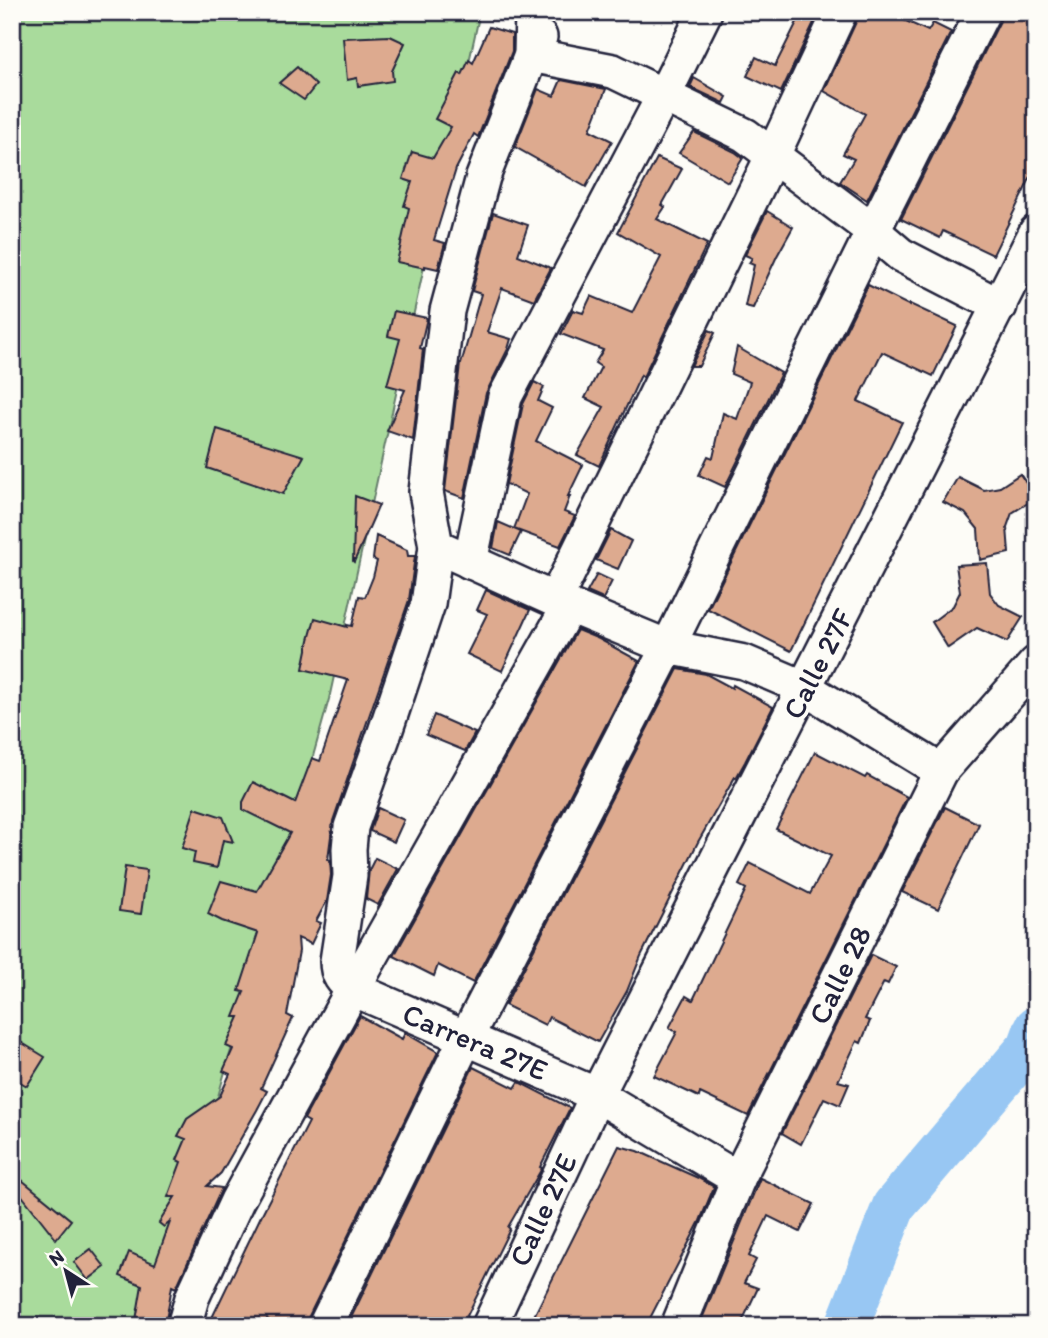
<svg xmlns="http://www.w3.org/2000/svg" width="1048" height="1338" font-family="Itim,sans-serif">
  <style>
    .green { fill: #a9db9c; stroke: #667e6c; stroke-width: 2 }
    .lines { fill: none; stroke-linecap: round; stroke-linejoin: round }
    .river { stroke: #98c7f3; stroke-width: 44 }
    .building { fill: #ddaa8f; stroke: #22223b; stroke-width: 2 }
    .minor-casing { stroke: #22223b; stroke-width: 38 }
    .minor { stroke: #fdfcf7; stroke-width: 33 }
    .labels { text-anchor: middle; stroke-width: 7; stroke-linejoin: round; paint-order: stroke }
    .street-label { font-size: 30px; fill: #22223b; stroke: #fdfcf7 }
  </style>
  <rect width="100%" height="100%" fill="#fdfcf7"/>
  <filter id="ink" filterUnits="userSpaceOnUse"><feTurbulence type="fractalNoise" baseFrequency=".0143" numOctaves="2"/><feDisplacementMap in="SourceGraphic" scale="14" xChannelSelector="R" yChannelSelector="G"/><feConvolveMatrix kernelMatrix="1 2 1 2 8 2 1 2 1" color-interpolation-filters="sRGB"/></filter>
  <g filter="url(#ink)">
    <path class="green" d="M12 12H480L329 699 154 1326H12Z"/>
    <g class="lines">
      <path class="river" d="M847 1326 894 1206 1029 1047 1036 1028"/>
    </g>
    <g class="building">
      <path d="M802 12H819L781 92 747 76 756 57 775 66Z"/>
      <path d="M859 12H886L928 31 933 23 951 32 867 200 840 182 854 159 843 154 865 114 824 91 857 20Z"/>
      <path d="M1002 12H1036V166L993 255 943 231 940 238 901 219 1000 21Z"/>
      <path d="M489 27 512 34V51L478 137 474 134 456 169 434 240 445 243 438 269 425 266V268L397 262 409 208 404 206 412 182 403 179 412 152 433 158 451 127 435 119 459 73 462 75 469 60 473 63Z"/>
      <path d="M390 36 405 43 392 71 393 81 358 86 357 78 347 80 343 38Z"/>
      <path d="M297 67 316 85 304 100 279 83Z"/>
      <path d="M694 78 727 97 724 103 690 87Z"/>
      <path d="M561 80 606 89 590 130 612 141 586 187 515 147 538 89 554 96Z"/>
      <path d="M694 132 735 152 743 158 728 182 679 153Z"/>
      <path d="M657 158 682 169 662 205 665 207 657 219 707 244 643 377 641 375 599 466 577 455 604 407 585 398 601 367 595 363 603 350 561 334 573 310 583 313 591 296 632 313 661 257 618 232Z"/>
      <path d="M767 211 793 227 777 256 753 308 745 306 754 265 749 263 752 258 745 255Z"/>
      <path d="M493 213 528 225 518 255 551 268 534 300 502 288 487 332 511 339 508 349 486 393 464 498 445 491 460 364H461L481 294 472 291Z"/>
      <path d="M868 285 910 306V304L957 326 933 376 882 352 858 401 902 422 791 651 708 609Z"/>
      <path d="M394 311 427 318 420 348 423 349 413 440 387 431 405 390 387 385 400 339 388 336Z"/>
      <path d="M709 330 715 333 699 366H691Z"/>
      <path d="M737 347 781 373 725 487 699 475 708 456 713 458 723 413 737 419 750 382 731 374Z"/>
      <path d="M534 382 544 387 538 401 552 408 536 441 583 465 568 496H570L564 512 575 516 560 546 514 529 521 532 510 555 493 548 498 522 514 529 527 494 506 484 523 404Z"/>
      <path d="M217 429 304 456 283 494 207 468Z"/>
      <path d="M1020 474 1036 498 1012 513 1007 527 1009 553 980 560 978 529 965 513 943 502 958 477 984 490 1000 487Z"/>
      <path d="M355 496 379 505 354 562 353 561Z"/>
      <path d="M611 530 631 541 618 569 596 560Z"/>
      <path d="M376 536 407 550 408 556H415L409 600 333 821 328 859 330 860 331 875 327 901 316 921 321 923 311 944 298 938 299 951 287 1015 293 1018 261 1088 267 1091 257 1110 221 1173 207 1186 222 1188 176 1288 172 1286 165 1326H135L142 1285 120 1276 129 1252 155 1264 170 1222 164 1227 159 1223 175 1197H168L181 1162 177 1160 186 1139 178 1136 187 1119 220 1096 230 1074 223 1071 233 1049 226 1046 239 1017H234L244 992 239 991 258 933 222 921 208 914 221 881 257 891 290 833 243 810V802L253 782 295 803 312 758 320 761 348 680 303 669 309 640 315 618 347 627V625L352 626 359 596 365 597 373 577 377 561 373 559Z"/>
      <path d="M987 563 990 593 999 605 1023 617 1007 642 977 628 948 648 932 622 953 606 960 592 956 565Z"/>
      <path d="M597 574 612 581 603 599 587 592Z"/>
      <path d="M486 590 530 610 502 671 467 654 487 614 477 610Z"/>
      <path d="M577 630 599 639 639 661 473 983 438 965 434 976 394 956Z"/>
      <path d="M678 669 706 674 732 688 733 685 773 707 745 762 736 778 735 777 698 842 641 956 627 991 598 1042 549 1017 545 1025 505 1005Z"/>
      <path d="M434 715 475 733 465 751 426 735Z"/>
      <path d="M815 752 865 778 867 775 907 797 748 1116 700 1093 699 1097 654 1076 677 1032 669 1028 686 996 693 1000 746 889 739 885 750 863 810 894 831 856 776 829Z"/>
      <path d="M945 807 979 824 938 909 902 892Z"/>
      <path d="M195 808 223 817 233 842 223 840 217 868 193 863 195 852 182 848Z"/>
      <path d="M378 808 404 820 394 842 370 831Z"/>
      <path d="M375 858 398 869 378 905 366 899 369 870Z"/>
      <path d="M125 867 147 870 141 914 119 911Z"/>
      <path d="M871 955 896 967 888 984 884 982 865 1019 870 1021 861 1043 857 1041 838 1081 849 1084 840 1105 824 1098 801 1144 782 1133Z"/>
      <path d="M360 1016 402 1039 405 1033 438 1052 308 1318 306 1326H280L267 1319 263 1326H208L262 1214 309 1122 304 1119Z"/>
      <path d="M19 1041 45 1057 27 1086 12 1077V1052Z"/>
      <path d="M473 1067 515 1088 519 1082 570 1108 540 1167 542 1168 541 1170 508 1227 510 1229 462 1326H347Z"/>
      <path d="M619 1146 638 1151 698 1178 714 1187 700 1221 646 1326H529Z"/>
      <path d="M17 1176 71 1220 56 1239 12 1183V1180Z"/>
      <path d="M760 1178 814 1204 800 1232 768 1216 749 1256 756 1260 744 1283 758 1288 740 1326H699Z"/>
      <path d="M91 1249 105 1267 88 1280 74 1262Z"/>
    </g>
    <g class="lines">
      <defs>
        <g id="minor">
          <path d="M532 12 531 55 483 177 447 311 426 492 436 546 555 600 668 647 744 662 805 688 941 771"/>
          <path d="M540 37 531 55 613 71 745 135 873 231 901 255 1000 306"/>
          <path d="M436 546 428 604 385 732 351 827 349 849 350 876 337 961C337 975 342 981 353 989L597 1095 738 1179"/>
          <path d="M470 562 505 397 664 95 705 12"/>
          <path d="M555 600 773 155 840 12"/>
          <path d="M184 1326 192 1298 237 1201 353 989 569 606"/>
          <path d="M325 1326 466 1038 668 647 873 231 983 12"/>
          <path d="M489 1326 597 1095 1036 232"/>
          <path d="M678 1326 738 1179 941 771 1036 663"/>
        </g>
      </defs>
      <use href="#minor" class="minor-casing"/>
      <use href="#minor" class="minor"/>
    </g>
  </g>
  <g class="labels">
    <g class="street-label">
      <text transform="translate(818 664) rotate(-63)" y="10">Calle 27F</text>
      <text transform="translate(840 975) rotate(-64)" y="10">Calle 28</text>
      <text transform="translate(475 1042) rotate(23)" y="10">Carrera 27E</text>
      <text transform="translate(543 1210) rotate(-65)" y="10">Calle 27E</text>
    </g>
  </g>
  <rect width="1048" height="1338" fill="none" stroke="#fdfcf7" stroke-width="42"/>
  <rect x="21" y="21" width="1006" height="1296" fill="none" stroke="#22223b" stroke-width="2.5" filter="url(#ink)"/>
  <g transform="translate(66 1271) rotate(324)" stroke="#fdfcf7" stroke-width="5" paint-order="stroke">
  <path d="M0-5L12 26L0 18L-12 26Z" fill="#22223b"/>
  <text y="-10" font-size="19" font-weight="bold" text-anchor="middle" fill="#22223b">N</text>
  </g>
</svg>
